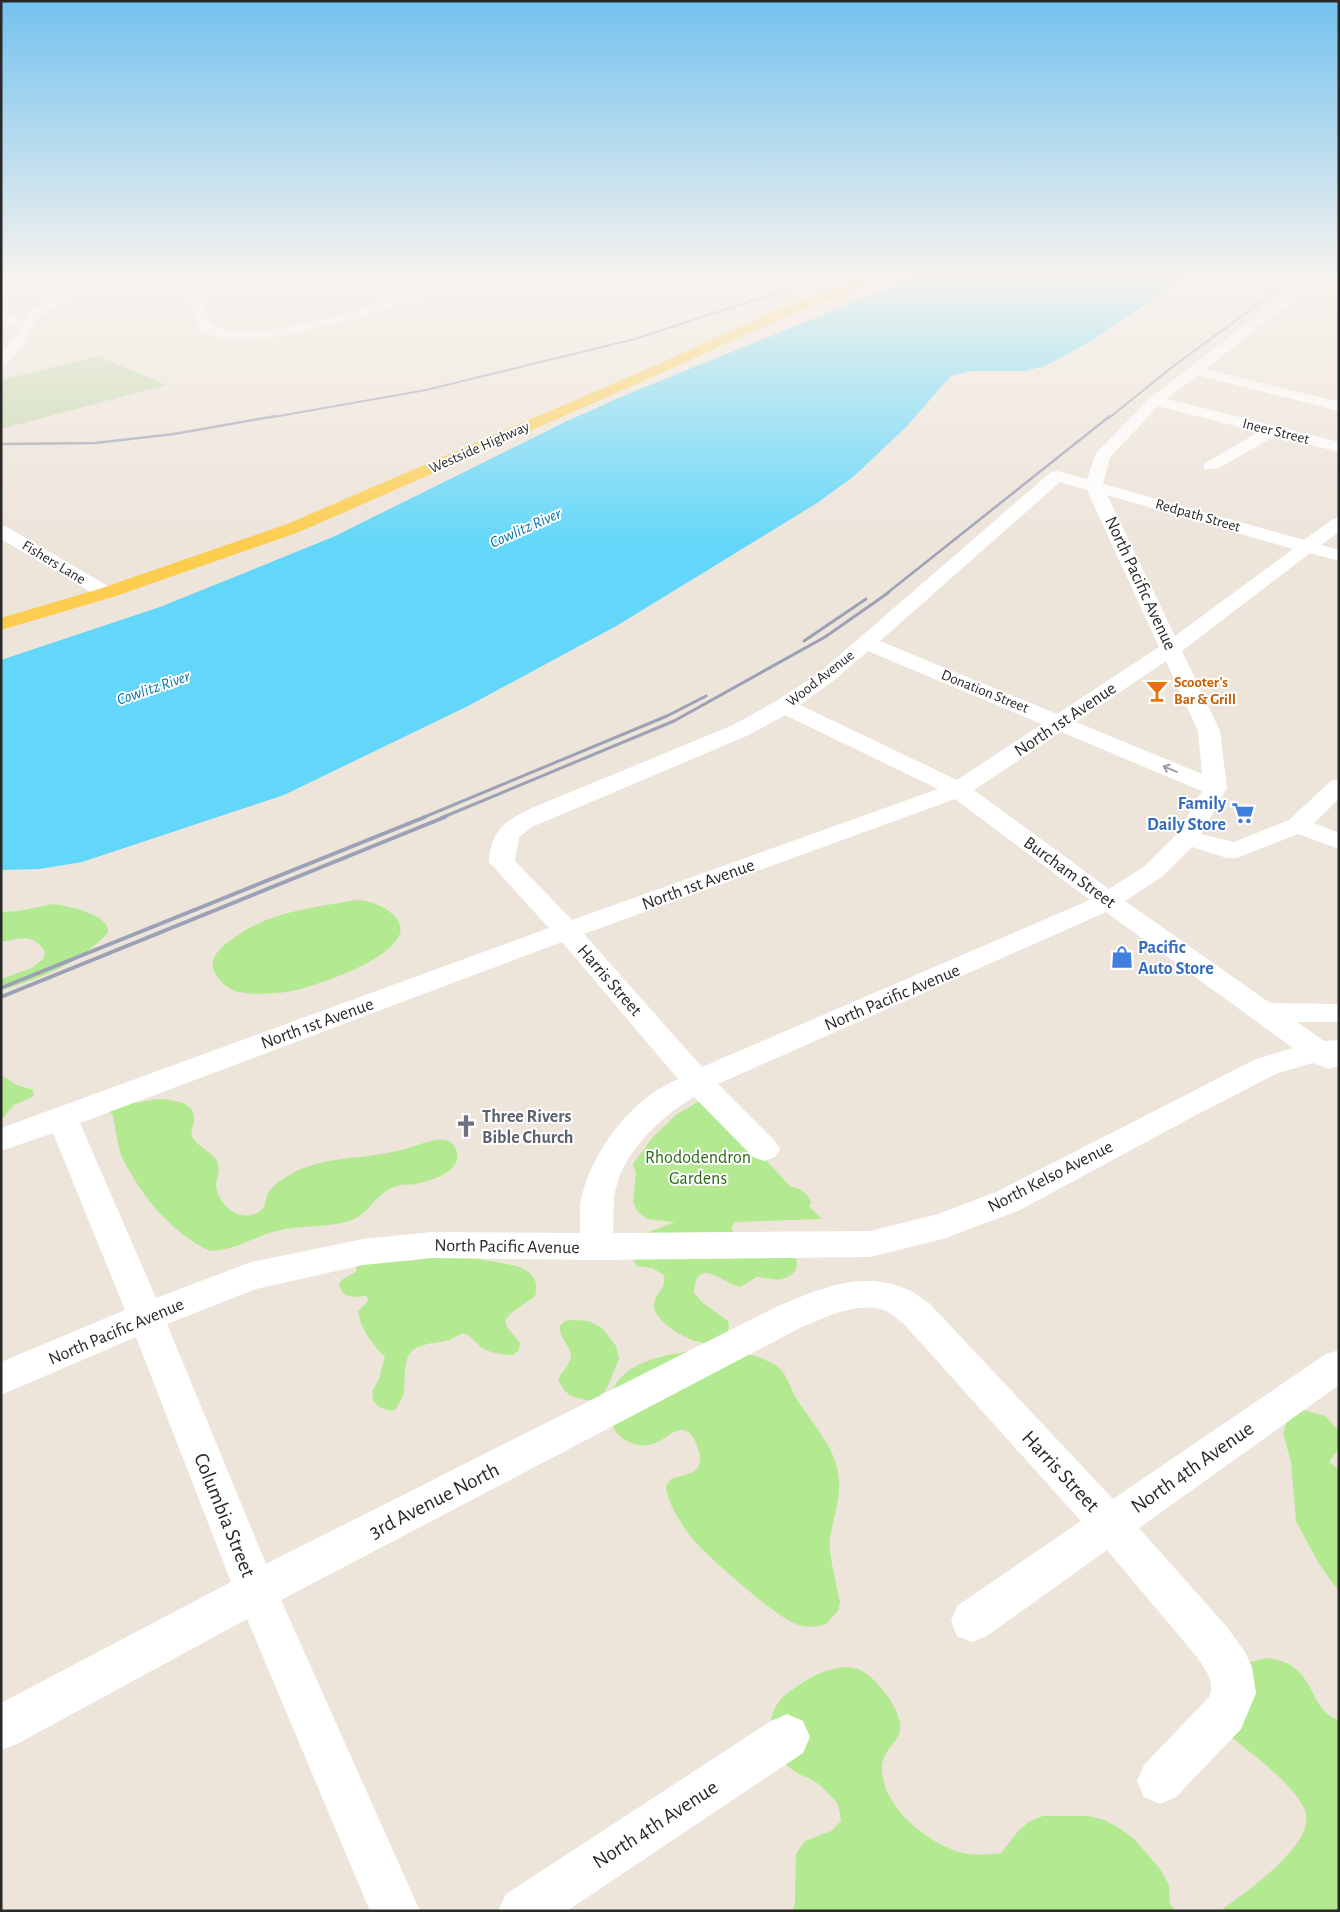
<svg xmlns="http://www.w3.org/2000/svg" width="1340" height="1912" font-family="'Alegreya Sans',sans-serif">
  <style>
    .green { fill: #b2e991 }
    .cemetery { fill: #c5d8af }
    .water { fill: #63d7f9 }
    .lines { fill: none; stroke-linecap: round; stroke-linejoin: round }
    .minor { fill: #fff; fill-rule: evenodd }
    .major { fill: #fccd4f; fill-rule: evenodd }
    .rail-far3 { stroke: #9ca1b6; stroke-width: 2 }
    .rail-far2 { stroke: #9ca1b6; stroke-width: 2.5 }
    .rail-far1 { stroke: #9ca1b6; stroke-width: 3 }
    .rail { stroke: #9ca1b6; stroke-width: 4 }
    .oneway { stroke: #9f9f9f }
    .labels { text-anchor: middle; stroke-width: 4; stroke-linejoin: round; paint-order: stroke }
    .far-street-label { font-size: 15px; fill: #292929; stroke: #fff }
    .far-food-label { font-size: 15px; font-weight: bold; fill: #c56008; stroke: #fff; text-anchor: start }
    .far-water-label { font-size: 16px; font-style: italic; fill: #0273a5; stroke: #fff }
    .street-label { font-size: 18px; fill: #292929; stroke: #fff }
    .shop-label { font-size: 18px; font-weight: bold; fill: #366cbe; stroke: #fff; text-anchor: end }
    .worship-label { font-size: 18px; font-weight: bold; fill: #5b616d; stroke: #fff; text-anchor: start }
    .park-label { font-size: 18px; fill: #296c14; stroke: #fff }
    .near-street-label { font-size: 21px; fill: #292929; stroke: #fff }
  </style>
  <rect width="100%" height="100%" fill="#ede4da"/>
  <g class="green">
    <path d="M356 900C372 901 386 906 396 918 424 951 314 987 292 991 275 994 255 995 239 992 225 989 206 971 215 956 220 946 235 937 244 931 277 911 318 907 356 900Z"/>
    <path d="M53 904C67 906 111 914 108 933 78 964 42 978 1 990V979L32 968 44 958 45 952C33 933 21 938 1 942V912L19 911Z"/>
    <path d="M1 1075 17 1085 33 1090 34 1096 14 1105 1 1120Z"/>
    <path d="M706 1097 790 1186C800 1189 807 1192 811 1202L809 1206 822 1219 735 1222 731 1227 734 1233 795 1258C798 1263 798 1267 794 1272 783 1284 771 1278 757 1277L740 1287C723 1283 696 1254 694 1293L703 1303 728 1321 729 1327 727 1334C721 1337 712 1342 706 1343 690 1343 656 1323 654 1307 653 1294 667 1290 664 1275L652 1268 637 1266 631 1256 641 1235 675 1222 647 1219 638 1212 633 1202 636 1173 633 1164 653 1137 676 1115Z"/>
    <path d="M156 1099C168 1099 197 1101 194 1120 194 1126 189 1131 193 1138 198 1147 211 1151 217 1161 221 1169 217 1176 216 1183 216 1200 233 1219 251 1215 268 1211 263 1202 270 1190 274 1184 285 1178 291 1174 325 1155 365 1160 401 1150 415 1147 431 1138 445 1140 451 1141 456 1146 457 1153 461 1172 430 1181 416 1184 409 1185 400 1184 394 1187 377 1193 371 1210 356 1218 334 1228 309 1225 285 1229 259 1233 237 1251 210 1251 172 1233 143 1198 124 1161 117 1148 116 1130 113 1116L109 1111 127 1101 136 1103Z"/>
    <path d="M447 1253 517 1266C531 1271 540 1281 535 1296L510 1314 505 1320 507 1327 520 1343 519 1350 512 1355C502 1355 490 1353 481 1347 474 1341 472 1336 462 1333 456 1336 451 1340 445 1341 436 1343 427 1343 418 1347 400 1354 407 1381 403 1396 401 1401 398 1405 395 1410 384 1412 369 1404 373 1390 375 1385 379 1381 380 1376 381 1369 383 1364 385 1357 373 1345 360 1328 358 1311L369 1300 366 1296C354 1297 342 1299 339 1284L343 1279 356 1272 358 1260 410 1261Z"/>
    <path d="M573 1320 589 1321 602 1328 616 1346 619 1359 606 1390 594 1400H586L571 1396 565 1391 558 1380C561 1372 572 1363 571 1355 569 1344 559 1338 560 1326L565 1321Z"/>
    <path d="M701 1350C727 1351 752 1351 775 1365 786 1371 789 1385 795 1396 811 1424 838 1447 839 1482 840 1502 833 1519 830 1538 828 1553 837 1586 840 1602L838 1611 826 1624C817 1627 806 1628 796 1624 776 1617 701 1552 688 1533 679 1520 667 1502 666 1486L671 1479C691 1473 707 1472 697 1446 695 1440 693 1434 686 1431 670 1424 658 1457 627 1441 615 1435 612 1426 610 1413 606 1362 663 1355 701 1350Z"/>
    <path d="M1303 1410 1325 1416 1339 1431V1448L1329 1462 1339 1469V1589L1334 1585 1318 1562 1296 1521 1291 1462 1283 1433 1289 1416Z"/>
    <path d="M1266 1658C1319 1663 1305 1709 1339 1720V1911H1220C1243 1894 1321 1842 1304 1808 1289 1779 1247 1751 1222 1729L1232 1676 1250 1662Z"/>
    <path d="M847 1667C852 1668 858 1668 862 1671 877 1679 903 1711 900 1730 898 1744 881 1750 882 1770 883 1806 924 1840 956 1851 970 1856 986 1855 1001 1853L1019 1830 1030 1821 1043 1816H1088L1104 1820 1119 1828 1134 1839 1160 1869 1169 1886 1170 1904 1176 1911H793L795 1902 796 1854 805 1841 831 1831 841 1821C840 1816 840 1810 838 1805 835 1799 823 1788 817 1783 809 1777 798 1775 790 1768 766 1748 762 1711 789 1692 807 1679 824 1668 847 1667Z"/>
  </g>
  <path class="cemetery" d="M98 356 166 385 1 429V380Z"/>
  <path class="water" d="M916 277H1187L1089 342 1047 365 1026 371H972L951 376 905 428 853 477 817 503 618 625 468 706 284 795 82 862 40 869 1 870V660L160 607 333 537 567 421 630 393Z"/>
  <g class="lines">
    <g class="minor">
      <path d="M78 277H91L65 301 38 318 23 346 6 364 1 365V353L12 341 20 328 1 320V311L24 320 28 313 57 295Z"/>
      <path d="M189 277H201L197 292 212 326C268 344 368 307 424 289L428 286 387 281 381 277 437 279 473 277 471 280 441 286 432 295 354 319 282 336 251 339H225L202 332 185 292Z"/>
      <path d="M1313 277H1329L1305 291 1206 369 1339 402V411L1197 375 1166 399 1339 442V452L1275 436 1217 469H1205L1203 466 1205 463 1259 432 1158 406 1110 457 1103 484 1304 540 1333 519 1339 518V532L1321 545 1339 550V561L1310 553 1182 651 1220 731 1227 788 1201 834 1234 842 1289 820 1331 781 1339 779V799L1314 823 1339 833V849L1298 834 1237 858H1227L1192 847 1163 876 1125 901 1270 1003 1339 1004V1022H1297L1324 1041 1339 1040V1066L1329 1069 1313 1063 1278 1073 1198 1114 1020 1210 943 1239 870 1257 596 1260 432 1258 363 1265 256 1289 167 1324 266 1564 774 1308C819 1289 861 1269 909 1290 916 1293 922 1299 929 1303L1113 1499 1326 1354 1339 1350V1385L1139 1528 1227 1627 1245 1652 1252 1667 1256 1693 1241 1729 1176 1797 1160 1804 1144 1797 1137 1781 1144 1765 1209 1697C1216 1682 1205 1669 1197 1657L1107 1550 987 1636 972 1642 957 1636 951 1621 957 1606 1081 1521 903 1323C897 1319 891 1313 884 1310 856 1301 824 1318 800 1328L281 1600 420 1911H370L247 1619 17 1744 1 1750V1703L231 1582 136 1337 1 1395V1362L125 1310 53 1133 1 1151V1128L549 928 489 862C491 830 505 821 532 808L733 725 776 701 819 673 1051 472 1057 471 1087 479 1096 453 1150 398 1297 285ZM1060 482 1087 490 1159 647 1057 714 880 641ZM1107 495 1293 549 1175 636ZM868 651 1042 724 957 780 800 705 833 681ZM1166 661 1198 731 1202 774 1076 722ZM785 715 938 789 572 920 515 861 519 837 532 827 749 735ZM1061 732 1202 791 1177 834 1145 866 1109 889 974 790ZM955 799 1090 900 702 1067 584 934ZM1106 912 1293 1048 1256 1059 996 1192 938 1214 870 1231 613 1233C614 1222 613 1210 614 1198 620 1154 659 1118 694 1097L753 1157 764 1161 775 1157 780 1149 775 1141 718 1084ZM562 942 678 1079C669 1084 659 1088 651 1094 619 1118 592 1156 582 1195 579 1207 580 1221 580 1233L432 1232 363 1239 251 1262 156 1298 80 1123Z"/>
      <path d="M1 526 7 527 113 589 116 593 113 597 106 599 99 597 1 539Z"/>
      <path d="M787 1714 803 1721 810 1737 803 1753 567 1911H498L506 1894 771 1721Z"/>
    </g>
    <path class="major" d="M863 277H881L879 280 794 313 655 376 299 532 113 597 1 630V618L99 589 287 524 645 370 784 307Z"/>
    <g class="rail-far3">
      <path d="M268 418 426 390 635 339 825 277"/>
      <path d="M1109 418 1171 368 1295 277"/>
    </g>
    <g class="rail-far2">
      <path d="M1 444 95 443 174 434 276 416"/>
      <path d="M886 594 1110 416"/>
    </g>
    <g class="rail-far1">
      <path d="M804 641 866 599"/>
      <path d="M422 818 667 716 706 696"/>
      <path d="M441 818 674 721 825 637 888 593"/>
    </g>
    <g class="rail">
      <path d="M1 988 425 817"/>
      <path d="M1 997 445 817"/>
    </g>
  </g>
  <defs><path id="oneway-shaft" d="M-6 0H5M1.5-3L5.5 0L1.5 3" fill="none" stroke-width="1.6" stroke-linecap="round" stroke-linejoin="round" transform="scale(1.25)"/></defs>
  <use class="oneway" href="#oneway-shaft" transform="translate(1170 769) rotate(-157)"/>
  <linearGradient id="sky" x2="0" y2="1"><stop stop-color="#73c2ef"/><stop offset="0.51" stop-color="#f7f3ee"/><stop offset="1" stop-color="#f7f3ee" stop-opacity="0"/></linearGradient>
  <rect width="1340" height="545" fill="url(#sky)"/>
  <defs>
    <symbol id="bar-bare" viewBox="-9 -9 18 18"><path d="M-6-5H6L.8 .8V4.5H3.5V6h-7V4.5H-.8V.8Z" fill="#e8710a" stroke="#fff" stroke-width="2.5" paint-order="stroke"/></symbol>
    <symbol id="supermarket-bare" viewBox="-9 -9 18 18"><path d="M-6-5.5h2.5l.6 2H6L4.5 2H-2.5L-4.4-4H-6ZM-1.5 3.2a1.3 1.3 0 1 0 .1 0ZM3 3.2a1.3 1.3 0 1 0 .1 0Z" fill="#3f7fe0" stroke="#fff" stroke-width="2.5" paint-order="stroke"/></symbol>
    <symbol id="shop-bare" viewBox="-9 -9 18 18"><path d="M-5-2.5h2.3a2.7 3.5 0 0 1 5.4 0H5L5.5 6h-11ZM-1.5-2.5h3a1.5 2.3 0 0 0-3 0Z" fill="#3f7fe0" stroke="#fff" stroke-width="2.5" paint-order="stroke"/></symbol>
    <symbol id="church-bare" viewBox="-9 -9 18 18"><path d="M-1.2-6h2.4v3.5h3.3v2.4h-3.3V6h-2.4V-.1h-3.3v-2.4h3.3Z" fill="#6b7280" stroke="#fff" stroke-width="2.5" paint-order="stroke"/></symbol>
  </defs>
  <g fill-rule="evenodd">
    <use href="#bar-bare" x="1141" y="675" width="32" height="32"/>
    <use href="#supermarket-bare" x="1227" y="797" width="32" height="32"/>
    <use href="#shop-bare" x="1106" y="941" width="32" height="32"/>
    <use href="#church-bare" x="450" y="1110" width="32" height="32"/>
  </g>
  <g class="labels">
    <g class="far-street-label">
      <text transform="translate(1276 431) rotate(14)" y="5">Ineer Street</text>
      <text transform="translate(479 447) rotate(-24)" y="5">Westside Highway</text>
      <text transform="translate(1198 515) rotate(16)" y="5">Redpath Street</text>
      <text transform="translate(54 562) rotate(31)" y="5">Fishers Lane</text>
      <text transform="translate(820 678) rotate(-38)" y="5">Wood Avenue</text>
      <text transform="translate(985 691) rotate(22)" y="5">Donation Street</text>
    </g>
    <g class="far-food-label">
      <text x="1174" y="687">Scooter's<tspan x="1174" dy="17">Bar &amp; Grill</tspan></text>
    </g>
    <g class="far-water-label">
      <text transform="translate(525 527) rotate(-24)" y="6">Cowlitz River</text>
      <text transform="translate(153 687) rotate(-19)" y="6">Cowlitz River</text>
    </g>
    <g class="street-label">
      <text transform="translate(1141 583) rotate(65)" y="6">North Pacific Avenue</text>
      <text transform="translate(1065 719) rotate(-34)" y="6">North 1st Avenue</text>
      <text transform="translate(1070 872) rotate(36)" y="6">Burcham Street</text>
      <text transform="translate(698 884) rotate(-20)" y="6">North 1st Avenue</text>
      <text transform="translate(610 980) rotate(49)" y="6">Harris Street</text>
      <text transform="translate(892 997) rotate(-23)" y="6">North Pacific Avenue</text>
      <text transform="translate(317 1023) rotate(-20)" y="6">North 1st Avenue</text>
      <text transform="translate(1050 1176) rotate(-27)" y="6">North Kelso Avenue</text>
      <text transform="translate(507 1246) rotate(1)" y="6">North Pacific Avenue</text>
      <text transform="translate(116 1331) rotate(-23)" y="6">North Pacific Avenue</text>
    </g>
    <g class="shop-label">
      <text x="1226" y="809">Family<tspan x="1226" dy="21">Daily Store</tspan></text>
      <text x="1138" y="953" text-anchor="start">Pacific<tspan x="1138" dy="21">Auto Store</tspan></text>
    </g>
    <g class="worship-label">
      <text x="482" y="1122">Three Rivers<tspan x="482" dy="21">Bible Church</tspan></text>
    </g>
    <g class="park-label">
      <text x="698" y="1163">Rhododendron<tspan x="698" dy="21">Gardens</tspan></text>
    </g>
    <g class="near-street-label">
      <text transform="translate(1192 1467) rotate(-35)" y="7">North 4th Avenue</text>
      <text transform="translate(1061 1471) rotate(47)" y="7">Harris Street</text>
      <text transform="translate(434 1500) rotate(-27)" y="7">3rd Avenue North</text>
      <text transform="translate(225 1515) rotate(68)" y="7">Columbia Street</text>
      <text transform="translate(655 1824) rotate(-33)" y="7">North 4th Avenue</text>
    </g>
  </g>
  <rect width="1340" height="1912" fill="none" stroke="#292929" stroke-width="5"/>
</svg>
